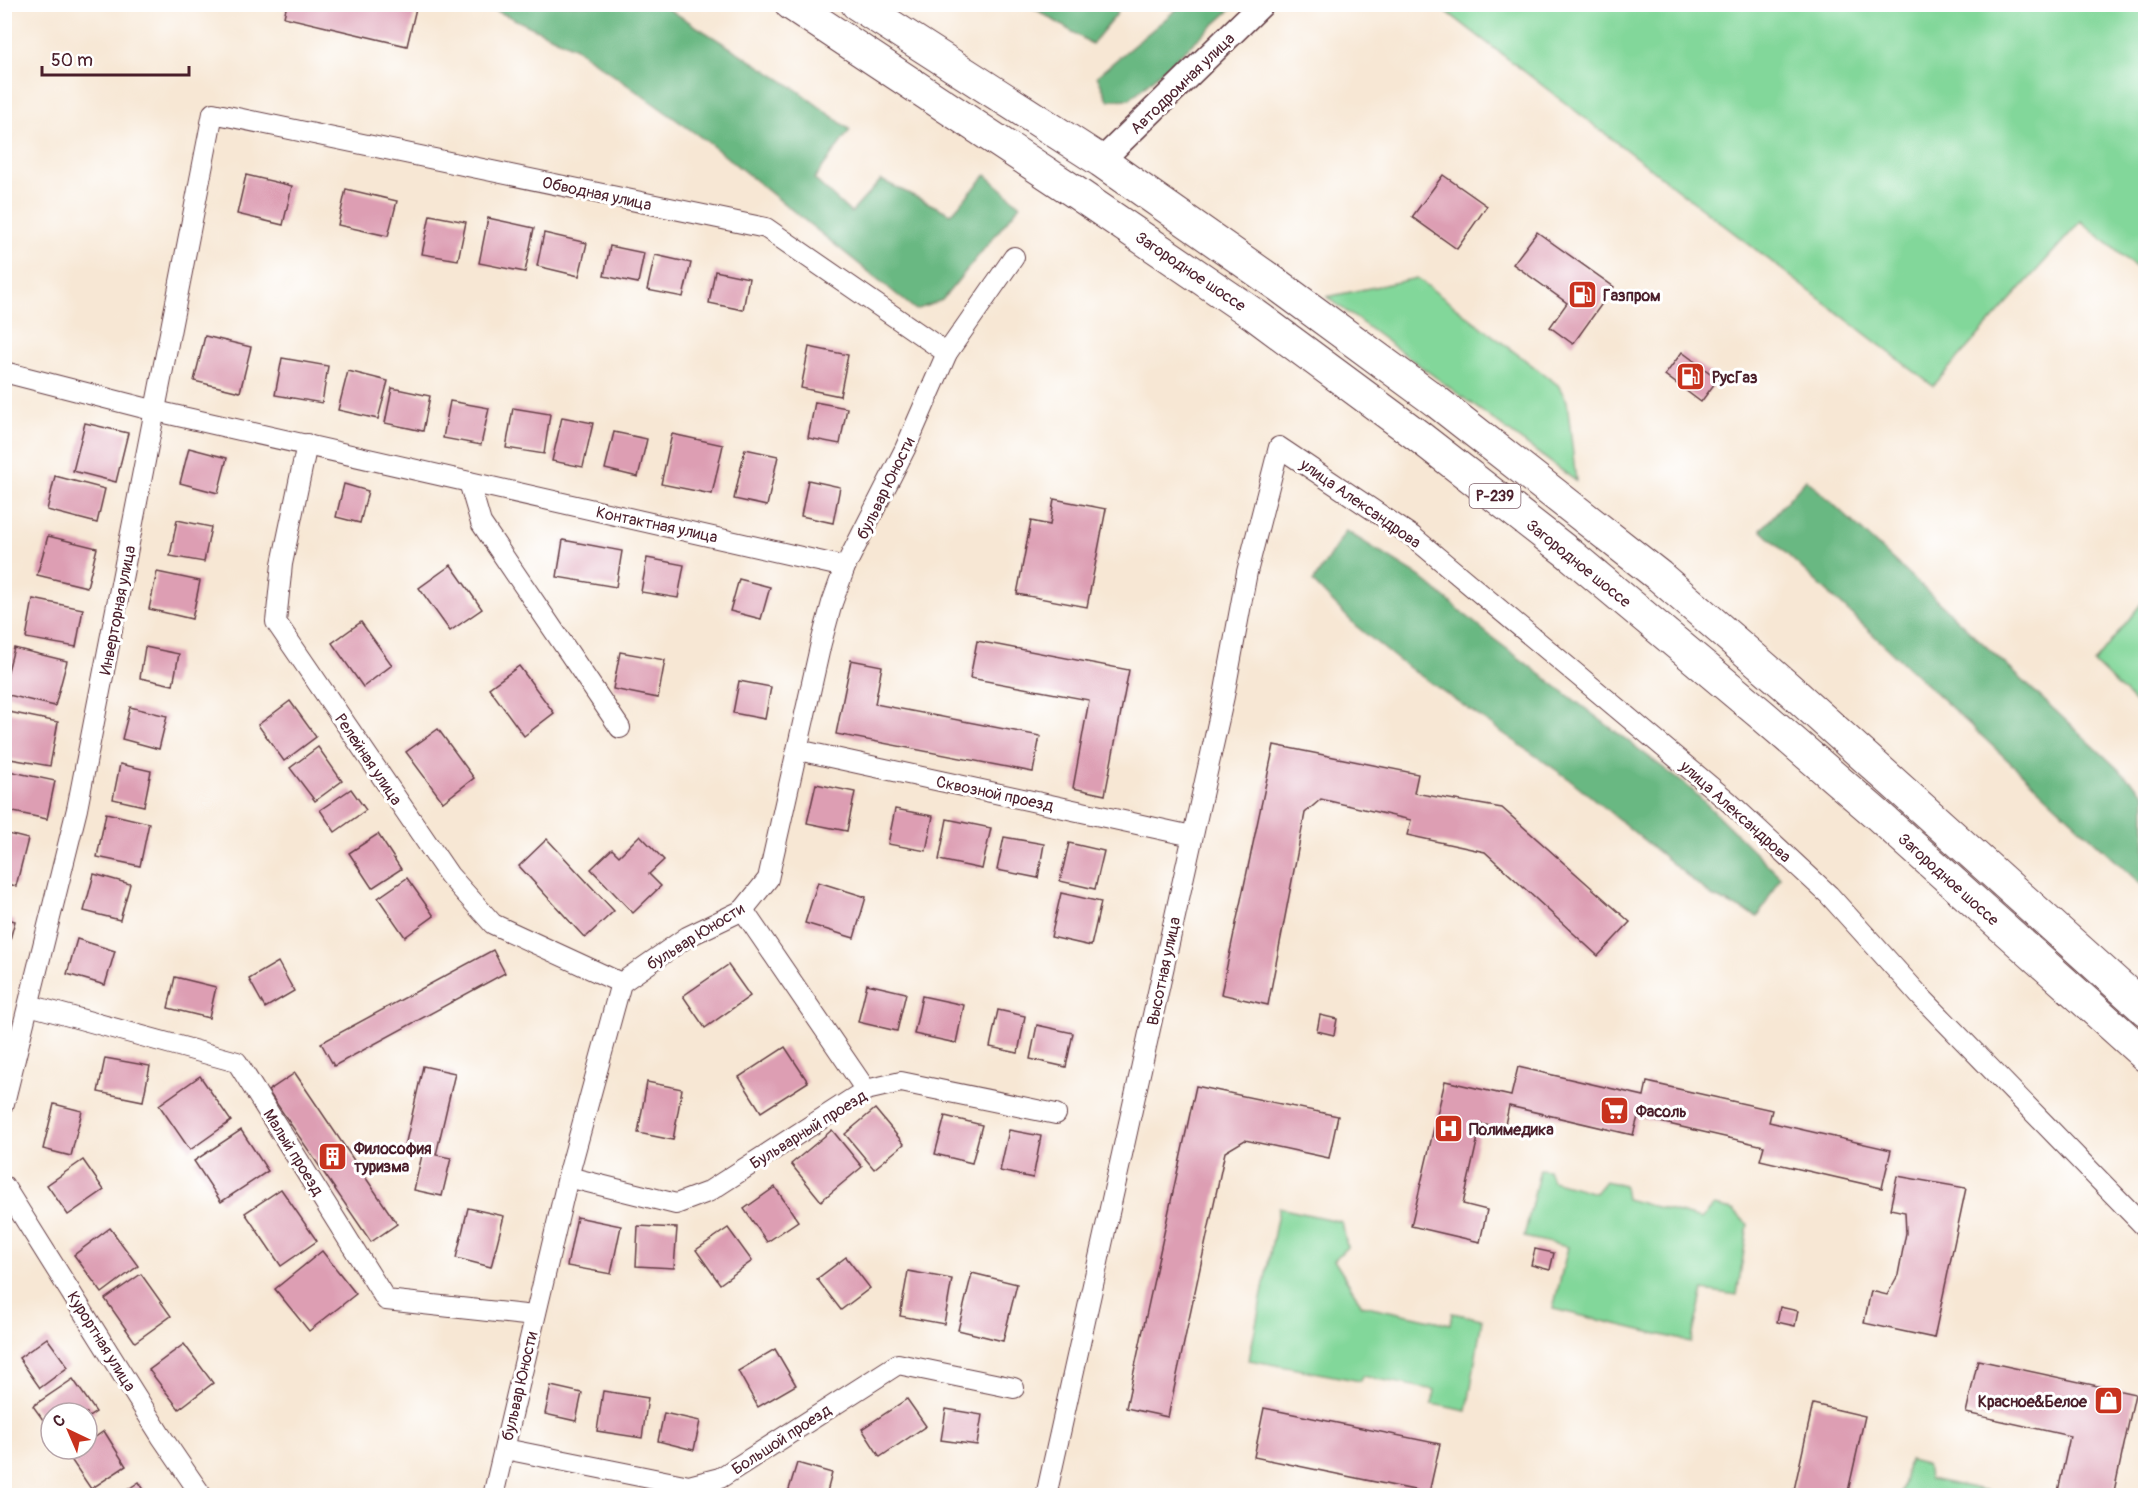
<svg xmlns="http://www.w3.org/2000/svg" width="2150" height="1500" font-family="Pangolin,sans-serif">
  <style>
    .green { fill: #82d79a; stroke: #667b62; stroke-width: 1.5 }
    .forest { fill: #69b882; stroke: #5a6c56; stroke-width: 1.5 }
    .building { fill: #dd9eb3 }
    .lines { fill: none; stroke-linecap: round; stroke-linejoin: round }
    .minor-casing { stroke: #643d44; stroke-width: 22 }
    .tertiary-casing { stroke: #643d44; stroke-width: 27 }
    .trunk-casing { stroke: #643d44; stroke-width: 34 }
    .minor { stroke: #fff; stroke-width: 20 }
    .tertiary { stroke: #fff; stroke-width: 24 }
    .trunk { stroke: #fff; stroke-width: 32 }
    .labels { text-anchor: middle; stroke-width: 6; stroke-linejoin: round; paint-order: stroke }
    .shield { fill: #fff; stroke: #80626b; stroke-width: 1.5 }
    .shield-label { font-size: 15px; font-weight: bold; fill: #4a1f2b }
    .street-label { font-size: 16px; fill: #4a1f2b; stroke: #fff }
    .poi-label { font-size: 16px; font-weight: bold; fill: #4a1f2b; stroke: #fff; text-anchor: start }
  </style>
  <rect width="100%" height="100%" fill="#fff"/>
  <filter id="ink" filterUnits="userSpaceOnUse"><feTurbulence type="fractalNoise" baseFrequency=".0167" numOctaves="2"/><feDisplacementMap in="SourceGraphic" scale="12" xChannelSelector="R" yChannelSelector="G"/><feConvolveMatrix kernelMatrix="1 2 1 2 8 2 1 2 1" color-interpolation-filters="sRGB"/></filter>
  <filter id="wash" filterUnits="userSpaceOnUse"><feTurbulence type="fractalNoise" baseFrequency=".008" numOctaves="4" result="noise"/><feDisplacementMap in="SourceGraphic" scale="24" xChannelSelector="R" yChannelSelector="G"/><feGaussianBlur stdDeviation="1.35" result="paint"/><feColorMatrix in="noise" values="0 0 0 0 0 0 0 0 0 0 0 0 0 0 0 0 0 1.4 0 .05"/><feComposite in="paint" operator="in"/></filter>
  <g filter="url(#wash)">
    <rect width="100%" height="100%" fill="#f7e7d4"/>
    <g class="green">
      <path d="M1438 5H2145V275L2081 221 1933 386Z"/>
      <path d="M1417 278 1558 385 1567 401 1576 481 1327 297Z"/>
      <path d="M2145 599V712L2094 663Z"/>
      <path d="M1540 1169 1548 1170 1552 1181 1595 1193 1605 1181 1624 1185 1626 1199 1701 1219 1714 1206 1733 1210 1748 1225 1737 1295 1703 1290 1691 1342 1553 1309 1568 1247 1524 1237Z"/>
      <path d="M1279 1208 1342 1222 1347 1247 1334 1260 1362 1305 1450 1324 1452 1313 1482 1319 1467 1411 1432 1404 1435 1390 1362 1376 1360 1381 1249 1360Z"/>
      <path d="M1909 1460 1924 1464 1928 1470 1929 1479 1994 1492 1993 1495H1901Z"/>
    </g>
    <g class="forest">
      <path d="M484 5H662L793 87 850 130 814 179 851 213 881 180 951 214 986 175 1020 205 942 300 916 310 709 143 574 47Z"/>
      <path d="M1029 5H1028H1120L1116 15 1092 44Z"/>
      <path d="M1182 5H1236L1130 99 1108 100 1097 76Z"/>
      <path d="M1806 479 2145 794V888L1761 530Z"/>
      <path d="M1346 531 1419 576 1494 639 1691 789 1780 877 1758 917 1712 896 1572 781 1398 660 1356 626 1313 582Z"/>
    </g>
    <g id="blocks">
      <g class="building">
        <path d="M287 4H417L407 46 284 17Z"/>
        <path d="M246 175 292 186 283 225 237 214Z"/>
        <path d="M1443 175 1487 206 1457 249 1412 217Z"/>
        <path d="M346 189 397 201 388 236 338 225Z"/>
        <path d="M430 215 466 222 458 260 422 254Z"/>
        <path d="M488 218 534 228 525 272 479 263Z"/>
        <path d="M1537 232 1614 287 1573 344 1550 327 1567 303 1513 264Z"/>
        <path d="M544 233 587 243 579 276 537 266Z"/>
        <path d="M610 246 644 253 638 283 604 276Z"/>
        <path d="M655 255 691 263 683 297 647 290Z"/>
        <path d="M715 271 749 278 743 310 709 303Z"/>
        <path d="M205 336 251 347 240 392 194 381Z"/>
        <path d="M809 347 848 355 840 396 801 388Z"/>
        <path d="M1682 352 1718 379 1701 402 1665 375Z"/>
        <path d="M282 358 328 366 322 403 275 395Z"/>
        <path d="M348 371 388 381 378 419 338 410Z"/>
        <path d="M392 388 430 396 423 431 385 423Z"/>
        <path d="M450 401 489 408 481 445 443 438Z"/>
        <path d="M815 402 847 408 840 444 808 438Z"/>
        <path d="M513 408 550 414 544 454 506 448Z"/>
        <path d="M562 417 593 423 583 467 552 461Z"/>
        <path d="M85 423 128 433 116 482 73 471Z"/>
        <path d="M614 432 647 439 638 477 605 469Z"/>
        <path d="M672 434 723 445 712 494 661 484Z"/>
        <path d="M189 448 227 458 218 493 180 483Z"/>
        <path d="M745 449 778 456 767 506 734 499Z"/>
        <path d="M55 476 105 489 97 523 47 510Z"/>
        <path d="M808 480 840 487 833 523 801 516Z"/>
        <path d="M344 484 368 491 360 523 336 517Z"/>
        <path d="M1054 499 1106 509 1087 607 1017 594 1031 521 1050 525Z"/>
        <path d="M177 520 211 527 204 562 170 556Z"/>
        <path d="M48 536 97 548 87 587 37 575Z"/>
        <path d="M563 540 622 551 616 587 557 577Z"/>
        <path d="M647 558 684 565 678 598 641 592Z"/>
        <path d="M451 565 482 609 450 631 419 588Z"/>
        <path d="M157 572 200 581 192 619 149 609Z"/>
        <path d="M739 579 770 587 761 619 730 611Z"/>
        <path d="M33 599 83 609 76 647 26 638Z"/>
        <path d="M361 622 392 665 363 687 332 643Z"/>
        <path d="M977 641 1129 670 1105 795 1073 788 1089 700 970 678Z"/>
        <path d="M145 647 179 654 173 685 140 678Z"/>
        <path d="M14 648 67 661 55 706 4 694V686Z"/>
        <path d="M620 652 665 660 658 698 613 689Z"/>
        <path d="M851 660 882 666 875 704 1040 736 1033 772 836 734Z"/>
        <path d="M519 666 554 713 524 736 489 688Z"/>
        <path d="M739 681 771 687 765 719 733 713Z"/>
        <path d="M290 701 316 737 284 761 258 725Z"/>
        <path d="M130 707 167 716 159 749 122 739Z"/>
        <path d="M9 712 58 722 50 766 5 758V737Z"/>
        <path d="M438 729 474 778 443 802 406 752Z"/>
        <path d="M1274 745 1418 774 1414 793 1502 808 1630 922 1598 956 1485 852 1407 835 1411 820 1321 799 1305 813 1268 1005 1221 994Z"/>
        <path d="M318 747 342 781 315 801 290 768Z"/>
        <path d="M120 764 151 771 144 806 113 799Z"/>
        <path d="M4 770 55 781 47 819 4 810Z"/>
        <path d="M816 784 855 792 847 831 807 823Z"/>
        <path d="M351 789 366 810 335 832 320 810Z"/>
        <path d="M895 809 933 816 926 851 888 844Z"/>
        <path d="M106 813 149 823 140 866 97 857Z"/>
        <path d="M947 819 991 828 982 869 939 860Z"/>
        <path d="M4 833 28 839 16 886 4 883Z"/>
        <path d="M378 834 401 869 372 888 349 853Z"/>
        <path d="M640 835 664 860 649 874 661 886 633 913 591 869 612 849 619 856Z"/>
        <path d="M1004 837 1044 844 1038 878 997 870Z"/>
        <path d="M547 839 614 911 585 938 519 866Z"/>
        <path d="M1069 843 1104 851 1095 889 1060 881Z"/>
        <path d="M94 874 130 884 120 920 84 911Z"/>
        <path d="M407 878 434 916 405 937 378 898Z"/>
        <path d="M818 882 866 897 854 938 805 923Z"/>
        <path d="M1061 893 1101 902 1091 946 1051 937Z"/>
        <path d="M4 918 15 921 5 958H4Z"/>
        <path d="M77 939 115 951 105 985 67 974Z"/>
        <path d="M493 950 505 973 334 1066 321 1043Z"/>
        <path d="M278 962 294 991 265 1008 249 979Z"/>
        <path d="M728 965 750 996 705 1028 683 996Z"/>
        <path d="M175 977 216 987 209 1018 168 1008Z"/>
        <path d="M867 984 906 993 897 1031 858 1022Z"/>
        <path d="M922 996 964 1005 956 1043 914 1034Z"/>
        <path d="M998 1010 1025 1016 1018 1053 990 1047Z"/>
        <path d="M1320 1015 1337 1019 1334 1035 1317 1031Z"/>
        <path d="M1037 1025 1073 1033 1066 1067 1030 1059Z"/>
        <path d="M785 1047 808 1082 761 1112 739 1077Z"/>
        <path d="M105 1058 150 1066 143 1101 98 1092Z"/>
        <path d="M423 1066 455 1073 436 1155 451 1158 442 1196 414 1190 422 1155 404 1151Z"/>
        <path d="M1518 1067 1644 1096 1647 1082 1772 1110 1769 1122 1891 1150 1882 1188 1760 1160 1764 1146 1638 1117 1633 1135 1509 1106 1504 1129 1481 1124 1463 1204 1487 1210 1480 1242 1411 1226 1445 1081 1511 1096Z"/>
        <path d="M295 1073 397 1224 371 1242 268 1091Z"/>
        <path d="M200 1076 231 1121 190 1150 159 1105Z"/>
        <path d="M647 1082 682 1089 673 1140 638 1133Z"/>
        <path d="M1196 1086 1338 1116 1329 1158 1245 1140 1225 1152 1168 1417 1126 1408Z"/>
        <path d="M54 1104 82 1111 71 1156 43 1149Z"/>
        <path d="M875 1109 904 1144 874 1169 845 1134Z"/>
        <path d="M945 1116 982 1125 972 1163 935 1154Z"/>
        <path d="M241 1130 268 1171 221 1202 194 1161Z"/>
        <path d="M832 1130 862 1167 821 1201 791 1164Z"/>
        <path d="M1009 1130 1041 1136 1033 1178 1000 1171Z"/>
        <path d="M83 1160 104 1190 68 1215 47 1185Z"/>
        <path d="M1897 1176 1966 1188 1934 1338 1864 1323 1871 1291 1887 1295 1898 1275 1906 1233 1905 1212 1890 1209Z"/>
        <path d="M775 1187 798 1221 767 1242 744 1209Z"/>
        <path d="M281 1189 317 1241 281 1266 245 1213Z"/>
        <path d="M468 1208 504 1216 491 1267 456 1258Z"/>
        <path d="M577 1217 621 1226 611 1274 567 1266Z"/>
        <path d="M638 1226 677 1228 674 1268 636 1266Z"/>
        <path d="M110 1228 138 1266 102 1293 74 1255Z"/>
        <path d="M728 1228 752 1261 720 1284 696 1250Z"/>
        <path d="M1535 1249 1554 1253 1550 1270 1531 1265Z"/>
        <path d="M322 1251 356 1294 309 1331 275 1289Z"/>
        <path d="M846 1257 870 1288 841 1310 817 1279Z"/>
        <path d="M908 1271 952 1279 944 1324 900 1316Z"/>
        <path d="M972 1273 1017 1284 1003 1341 958 1330Z"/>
        <path d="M141 1274 171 1316 135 1342 105 1299Z"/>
        <path d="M1780 1307 1798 1311 1795 1326 1777 1322Z"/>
        <path d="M47 1338 68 1367 40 1388 19 1358Z"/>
        <path d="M184 1344 213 1383 179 1409 149 1370Z"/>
        <path d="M775 1349 796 1385 758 1407 738 1371Z"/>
        <path d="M1978 1360 2135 1394 2113 1496H2057L2070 1436 1966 1413Z"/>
        <path d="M73 1379 96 1412 87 1418V1413H51V1431L33 1406Z"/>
        <path d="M551 1386 582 1393 576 1421 545 1414Z"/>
        <path d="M603 1391 648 1398 642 1438 597 1431Z"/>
        <path d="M907 1399 926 1426 880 1457 862 1429Z"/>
        <path d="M1813 1404 1865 1416 1847 1496H1806V1493L1794 1490Z"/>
        <path d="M1264 1408 1440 1444 1429 1493 1254 1457Z"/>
        <path d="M946 1409 982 1415 977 1445 941 1440Z"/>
        <path d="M664 1413 700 1421 694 1450 658 1441Z"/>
        <path d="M104 1431 126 1466 91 1489 68 1455 77 1449H87V1443Z"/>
        <path d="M797 1463 832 1473 826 1496H787Z"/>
        <path d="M139 1482 148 1496H118Z"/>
      </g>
    </g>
  </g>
  <g filter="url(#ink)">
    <use href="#blocks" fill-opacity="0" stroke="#643d44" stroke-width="1.5"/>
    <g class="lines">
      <defs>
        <g id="minor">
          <path d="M4 372 156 411 845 567"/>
          <path d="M307 444 282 564 276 622 449 875 493 924 621 983"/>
          <path d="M469 482 481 523 620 728"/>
          <path d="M798 750 1192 836"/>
          <path d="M743 910 866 1090"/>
          <path d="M29 1005 237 1062 386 1300 534 1316"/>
          <path d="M4 1103 77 809 213 113 766 228 947 353"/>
          <path d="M568 1177 676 1204 708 1192 866 1090 901 1082 1056 1114"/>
          <path d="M4 1186 161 1436 202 1496"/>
          <path d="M505 1449 689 1486 720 1478 898 1364 1014 1388"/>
          <path d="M493 1496 568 1177 621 983 687 937 743 910 768 879 821 643 832 603 845 567 905 449 947 353 1014 257"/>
          <path d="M1046 1496 1224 696 1247 572 1279 447 1412 536 1729 802 1829 895 1921 997 2146 1228"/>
        </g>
        <path id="tertiary" d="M1101 161 1262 4"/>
        <g id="trunk">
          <path d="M791 4 1075 192 1255 315 1417 435 1571 555 1761 714 1879 816 2146 1056"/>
          <path d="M857 4 1101 161 1279 286 1437 402 1659 576 1786 686 2146 1010"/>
        </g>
      </defs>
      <use href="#minor" class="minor-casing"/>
      <use href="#tertiary" class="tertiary-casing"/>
      <use href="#trunk" class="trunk-casing"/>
      <use href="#minor" class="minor"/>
      <use href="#tertiary" class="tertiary"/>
      <use href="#trunk" class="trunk"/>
    </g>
  </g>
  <defs>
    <symbol id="fuel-square" viewBox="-11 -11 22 22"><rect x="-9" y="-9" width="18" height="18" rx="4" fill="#c8321e" stroke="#fff"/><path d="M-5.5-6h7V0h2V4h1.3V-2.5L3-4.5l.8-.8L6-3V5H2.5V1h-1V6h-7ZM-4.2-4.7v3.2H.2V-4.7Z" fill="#fff"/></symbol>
    <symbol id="supermarket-square" viewBox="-11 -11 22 22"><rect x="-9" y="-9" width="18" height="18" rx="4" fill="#c8321e" stroke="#fff"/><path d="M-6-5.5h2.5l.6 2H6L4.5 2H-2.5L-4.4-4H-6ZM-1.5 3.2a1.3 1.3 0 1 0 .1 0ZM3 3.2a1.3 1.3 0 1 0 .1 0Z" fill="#fff"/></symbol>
    <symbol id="hospital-square" viewBox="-11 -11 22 22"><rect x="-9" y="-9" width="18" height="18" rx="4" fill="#c8321e" stroke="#fff"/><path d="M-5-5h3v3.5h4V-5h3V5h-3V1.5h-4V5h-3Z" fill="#fff"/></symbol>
    <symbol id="building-square" viewBox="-11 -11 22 22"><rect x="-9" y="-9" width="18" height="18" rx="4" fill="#c8321e" stroke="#fff"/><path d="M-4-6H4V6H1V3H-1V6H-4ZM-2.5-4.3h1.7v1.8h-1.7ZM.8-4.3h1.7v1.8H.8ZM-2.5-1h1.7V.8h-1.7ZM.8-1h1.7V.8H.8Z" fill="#fff"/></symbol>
    <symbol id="shop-square" viewBox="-11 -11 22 22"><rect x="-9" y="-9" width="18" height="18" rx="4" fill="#c8321e" stroke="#fff"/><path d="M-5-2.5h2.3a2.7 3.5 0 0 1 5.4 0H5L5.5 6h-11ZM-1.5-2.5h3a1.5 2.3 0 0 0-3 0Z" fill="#fff"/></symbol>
  </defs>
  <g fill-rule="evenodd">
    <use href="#fuel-square" x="1566" y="278" width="33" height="33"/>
    <use href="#fuel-square" x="1674" y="360" width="33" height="33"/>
    <use href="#supermarket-square" x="1598" y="1094" width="33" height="33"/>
    <use href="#hospital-square" x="1432" y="1112" width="33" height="33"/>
    <use href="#building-square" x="316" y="1140" width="33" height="33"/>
    <use href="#shop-square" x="2092" y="1384" width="33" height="33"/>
  </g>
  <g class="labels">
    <rect class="shield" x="1469.5" y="484" width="51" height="24" rx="4.5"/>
    <g class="shield-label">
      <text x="1495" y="501">Р-239</text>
    </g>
    <g class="street-label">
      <text transform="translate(1182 83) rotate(-44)" y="6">Автодромная улица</text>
      <text transform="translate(597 193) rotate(12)" y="6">Обводная улица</text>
      <text transform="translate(1191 271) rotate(34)" y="6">Загородное шоссе</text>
      <text transform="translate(885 488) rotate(-64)" y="6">бульвар Юности</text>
      <text transform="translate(1361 503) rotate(35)" y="6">улица Александрова</text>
      <text transform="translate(657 524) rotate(12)" y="6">Контактная улица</text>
      <text transform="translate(1579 563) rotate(39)" y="6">Загородное шоссе</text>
      <text transform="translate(117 610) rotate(-79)" y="6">Инверторная улица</text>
      <text transform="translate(369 759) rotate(56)" y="6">Релейная улица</text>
      <text transform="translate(995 793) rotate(12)" y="6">Сквозной проезд</text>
      <text transform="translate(1736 811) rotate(42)" y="6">улица Александрова</text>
      <text transform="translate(1949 879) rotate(42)" y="6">Загородное шоссе</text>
      <text transform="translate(695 936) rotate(-32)" y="6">бульвар Юности</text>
      <text transform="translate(1163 971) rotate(-78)" y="6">Высотная улица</text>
      <text transform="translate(808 1129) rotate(-32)" y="6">Бульварный проезд</text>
      <text transform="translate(294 1152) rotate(58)" y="6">Малый проезд</text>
      <text transform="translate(102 1341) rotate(58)" y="6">Курортная улица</text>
      <text transform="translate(519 1386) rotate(-77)" y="6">бульвар Юности</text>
      <text transform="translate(781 1439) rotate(-33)" y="6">Большой проезд</text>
    </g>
    <g class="poi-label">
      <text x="1603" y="301">Газпром</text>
      <text x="1712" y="383">РусГаз</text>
      <text x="1636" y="1117">Фасоль</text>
      <text x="1469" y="1135">Полимедика</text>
      <text x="354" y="1154">Философия<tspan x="354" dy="18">туризма</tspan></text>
      <text x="2087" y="1407" text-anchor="end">Красное&amp;Белое</text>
    </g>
  </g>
  <rect width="2150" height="1500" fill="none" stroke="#fff" stroke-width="24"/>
  <g transform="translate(69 1431) rotate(316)"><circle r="28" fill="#ffffff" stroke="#b7a5aa" stroke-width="1.5"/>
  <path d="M0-4.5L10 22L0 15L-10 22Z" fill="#c8321e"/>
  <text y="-9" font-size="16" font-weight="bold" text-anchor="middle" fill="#4a1f2b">С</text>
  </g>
  <path d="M42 66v9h147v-9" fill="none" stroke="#4a1f2b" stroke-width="3"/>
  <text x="51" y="66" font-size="18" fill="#4a1f2b" stroke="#ffffff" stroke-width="4.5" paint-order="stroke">50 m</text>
</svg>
